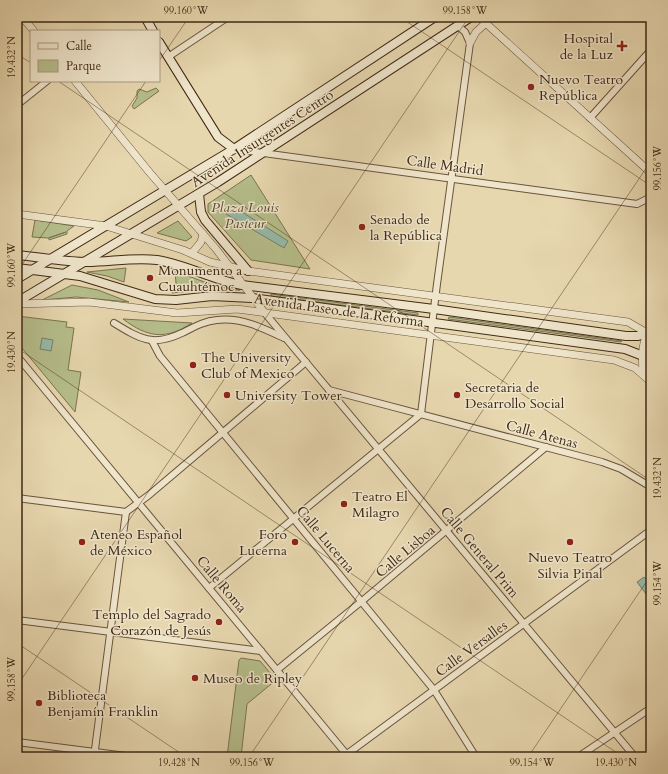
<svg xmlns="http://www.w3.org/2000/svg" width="668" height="774" font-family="Cardo,serif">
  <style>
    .green { fill: #b5be8b; stroke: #7a7450 }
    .water { fill: #97baa9; stroke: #74806e }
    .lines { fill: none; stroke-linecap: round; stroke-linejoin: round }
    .minor-casing { stroke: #6a543c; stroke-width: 8 }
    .tertiary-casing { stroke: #6a543c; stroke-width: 8 }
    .secondary-casing { stroke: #402916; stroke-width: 10 }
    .minor { stroke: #efe5cb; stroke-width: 6 }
    .tertiary { stroke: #efe5cb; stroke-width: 7 }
    .secondary { stroke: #efe5cb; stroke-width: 8 }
    .ticks { fill: none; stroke: #402916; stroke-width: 1; stroke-opacity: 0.45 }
    .poi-dot { fill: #8f2418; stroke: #efe5cb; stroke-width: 1.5 }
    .labels { text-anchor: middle; stroke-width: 3; stroke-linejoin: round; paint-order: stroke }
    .poi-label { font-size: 14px; fill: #402916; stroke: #efe5cb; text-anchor: start }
    .street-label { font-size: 14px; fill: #402916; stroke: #efe5cb }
    .park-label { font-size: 14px; font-style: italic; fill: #57472d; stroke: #efe5cb }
    .neatline { fill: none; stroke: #402916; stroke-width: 1.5 }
    .ticks-label { font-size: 10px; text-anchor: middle; fill: #402916 }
  </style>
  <rect width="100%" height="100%" fill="#e7d7af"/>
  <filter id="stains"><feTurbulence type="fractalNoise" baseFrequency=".005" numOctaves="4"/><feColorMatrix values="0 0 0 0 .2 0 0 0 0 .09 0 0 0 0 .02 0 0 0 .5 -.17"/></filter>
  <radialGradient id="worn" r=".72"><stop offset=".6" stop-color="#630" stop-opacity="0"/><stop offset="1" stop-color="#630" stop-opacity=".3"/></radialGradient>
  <g class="green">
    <path d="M156 88 159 91 134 109 132 106 137 98V91L139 89 147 92Z"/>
    <path d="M251 175 310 269 251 260 208 212V204Z"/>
    <path d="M35 220 74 226 67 231V234L49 240V238L66 232 48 238 32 237Z"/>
    <path d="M178 221 192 237 186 241 157 233Z"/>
    <path d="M126 268 124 282 107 276 87 272Z"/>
    <path d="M175 271 215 286 240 290 209 289 172 293 176 283Z"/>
    <path d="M72 285 98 290 129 302 76 297 42 300Z"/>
    <path d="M271 294 418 313V315L271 296Z"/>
    <path d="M17 316 67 322 66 327 74 328 68 370 81 372 75 412 17 342Z"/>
    <path d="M449 317 622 341 621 342 448 319Z"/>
    <path d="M123 319 192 323C166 340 148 338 123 319Z"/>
    <path d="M241 658 260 661 276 680 247 704 241 757H227L239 660Z"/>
  </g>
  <g class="water">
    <path d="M231 205 288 241 284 248 226 214Z"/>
    <path d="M42 338 53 340 51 351 40 349Z"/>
    <path d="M644 577 651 586V596L649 598 637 582Z"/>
  </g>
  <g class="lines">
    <defs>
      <g id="minor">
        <path d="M168 57 228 17"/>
        <path d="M17 105 47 81"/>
        <path d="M590 118 651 50"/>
        <path d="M234 149 637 204 647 199 651 195"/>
        <path d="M264 312 635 757"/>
        <path d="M114 323C140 339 153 347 182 333 194 327 204 321 217 320 241 317 263 328 284 338"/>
        <path d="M152 341 160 356 434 690 476 757"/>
        <path d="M17 356 347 755"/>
        <path d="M329 390 602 462 621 469 651 487"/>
        <path d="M17 498 126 512"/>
        <path d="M126 512 149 495 306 362"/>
        <path d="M209 588 421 414 437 284 470 43 465 32 458 26"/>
        <path d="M17 620 261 651"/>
        <path d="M277 670 362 601 546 447"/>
        <path d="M17 742 134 757"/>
        <path d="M94 757 126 512"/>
        <path d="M343 757 651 530"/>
        <path d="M578 757 651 708"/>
      </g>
      <g id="tertiary">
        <path d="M22 17 34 31"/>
        <path d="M479 17 651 173"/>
        <path d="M470 43 476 32 486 23"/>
        <path d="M75 81 150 173 216 249 264 312"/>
        <path d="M17 214 106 226 183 250 210 262 248 271 628 322 647 333"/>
        <path d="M192 253 201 242 203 234"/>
        <path d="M17 304 89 302 177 313 237 309 614 360 635 368 651 382"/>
        <path d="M643 374C642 357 641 341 651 327"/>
      </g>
      <g id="secondary">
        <path d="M145 17 153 31"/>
        <path d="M159 42 218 137 234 149"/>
        <path d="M199 194 201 212 205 220 248 271"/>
        <path d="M17 255C40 257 64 262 87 262 110 262 134 257 157 260 187 265 213 280 242 285L434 309 626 336H638L651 332"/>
        <path d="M17 268 80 276 155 299 176 300 212 296 252 298 625 349 651 359"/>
        <path d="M17 279 234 149 435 17"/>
        <path d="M17 302 218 182 471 17"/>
      </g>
    </defs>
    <use href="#minor" class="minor-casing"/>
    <use href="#tertiary" class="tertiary-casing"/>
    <use href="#secondary" class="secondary-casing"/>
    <use href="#minor" class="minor"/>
    <use href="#tertiary" class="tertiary"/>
    <use href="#secondary" class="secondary"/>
  </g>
  <path class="ticks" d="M400 17 651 186M17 54 31 63M159 61 189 17M58 81 651 481M17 272 146 81M17 348 623 757M17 643 186 757M17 686 469 17M249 757 651 161M528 757 651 575"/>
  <g class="poi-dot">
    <path d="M620 40h4v4h4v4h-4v4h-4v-4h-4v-4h4z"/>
    <circle cx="531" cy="87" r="4"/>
    <circle cx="362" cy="227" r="4"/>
    <circle cx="150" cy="278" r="4"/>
    <circle cx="193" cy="365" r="4"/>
    <circle cx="227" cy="395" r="4"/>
    <circle cx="457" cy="395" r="4"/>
    <circle cx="344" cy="504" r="4"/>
    <circle cx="82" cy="542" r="4"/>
    <circle cx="295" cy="542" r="4"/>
    <circle cx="570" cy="542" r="4"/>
    <circle cx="219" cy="622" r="4"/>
    <circle cx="195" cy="678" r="4"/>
    <circle cx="39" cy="703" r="4"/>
  </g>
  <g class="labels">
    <g class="poi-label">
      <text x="613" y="43" text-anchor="end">Hospital<tspan x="613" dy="16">de la Luz</tspan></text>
      <text x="539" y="84">Nuevo Teatro<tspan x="539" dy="16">República</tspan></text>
      <text x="370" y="224">Senado de<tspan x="370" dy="16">la República</tspan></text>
      <text x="158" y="275">Monumento a<tspan x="158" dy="16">Cuauhtémoc</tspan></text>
      <text x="201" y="362">The University<tspan x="201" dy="16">Club of Mexico</tspan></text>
      <text x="465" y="392">Secretaria de<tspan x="465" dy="16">Desarrollo Social</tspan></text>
      <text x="235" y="400">University Tower</text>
      <text x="352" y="501">Teatro El<tspan x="352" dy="16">Milagro</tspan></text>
      <text x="90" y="539">Ateneo Español<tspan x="90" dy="16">de México</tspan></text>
      <text x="287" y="539" text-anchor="end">Foro<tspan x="287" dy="16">Lucerna</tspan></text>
      <text x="570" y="562" text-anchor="middle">Nuevo Teatro<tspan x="570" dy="16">Silvia Pinal</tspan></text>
      <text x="211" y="619" text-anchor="end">Templo del Sagrado<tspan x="211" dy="16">Corazón de Jesús</tspan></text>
      <text x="203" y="683">Museo de Ripley</text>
      <text x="47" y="700">Biblioteca<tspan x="47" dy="16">Benjamín Franklin</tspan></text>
    </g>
    <g class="street-label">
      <text transform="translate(262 138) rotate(-33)" y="5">Avenida Insurgentes Centro</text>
      <text transform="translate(445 165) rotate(8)" y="5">Calle Madrid</text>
      <text transform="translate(339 310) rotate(8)" y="5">Avenida Paseo de la Reforma</text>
      <text transform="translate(542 434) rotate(15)" y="5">Calle Atenas</text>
      <text transform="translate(326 539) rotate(50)" y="5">Calle Lucerna</text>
      <text transform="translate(405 551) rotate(-40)" y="5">Calle Lisboa</text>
      <text transform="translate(480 552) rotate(50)" y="5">Calle General Prim</text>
      <text transform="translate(222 584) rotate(50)" y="5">Calle Roma</text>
      <text transform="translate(471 648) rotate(-36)" y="5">Calle Versalles</text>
    </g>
    <g class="park-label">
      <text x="245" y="212">Plaza Louis<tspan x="245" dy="16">Pasteur</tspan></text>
    </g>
  </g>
  <rect width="668" height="774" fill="none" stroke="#e7d7af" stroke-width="44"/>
  <rect x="30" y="30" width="130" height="52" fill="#efe5cb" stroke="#a99a83"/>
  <rect x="38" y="43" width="20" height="6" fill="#efe5cb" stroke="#a99a83"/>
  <text x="66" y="50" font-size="12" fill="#402916">Calle</text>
  <rect x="38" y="60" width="20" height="12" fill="#b5be8b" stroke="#a99a83"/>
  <text x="66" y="70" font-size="12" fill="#402916">Parque</text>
  <rect x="22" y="22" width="624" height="730" class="neatline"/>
  <g class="ticks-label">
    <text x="186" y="14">99.160°W</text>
    <text x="465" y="14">99.158°W</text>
    <text transform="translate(11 57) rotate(-90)" y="4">19.432°N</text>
    <text transform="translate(657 168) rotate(-90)" y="4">99.156°W</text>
    <text transform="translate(11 265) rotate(-90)" y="4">99.160°W</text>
    <text transform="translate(11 352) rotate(-90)" y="4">19.430°N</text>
    <text transform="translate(657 478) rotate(-90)" y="4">19.432°N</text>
    <text transform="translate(657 583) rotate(-90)" y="4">99.154°W</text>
    <text transform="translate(11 679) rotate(-90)" y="4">99.158°W</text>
    <text x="179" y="766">19.428°N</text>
    <text x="252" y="766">99.156°W</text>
    <text x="532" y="766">99.154°W</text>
    <text x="616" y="766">19.430°N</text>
  </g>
  <rect width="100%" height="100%" filter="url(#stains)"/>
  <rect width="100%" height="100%" fill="url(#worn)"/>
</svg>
